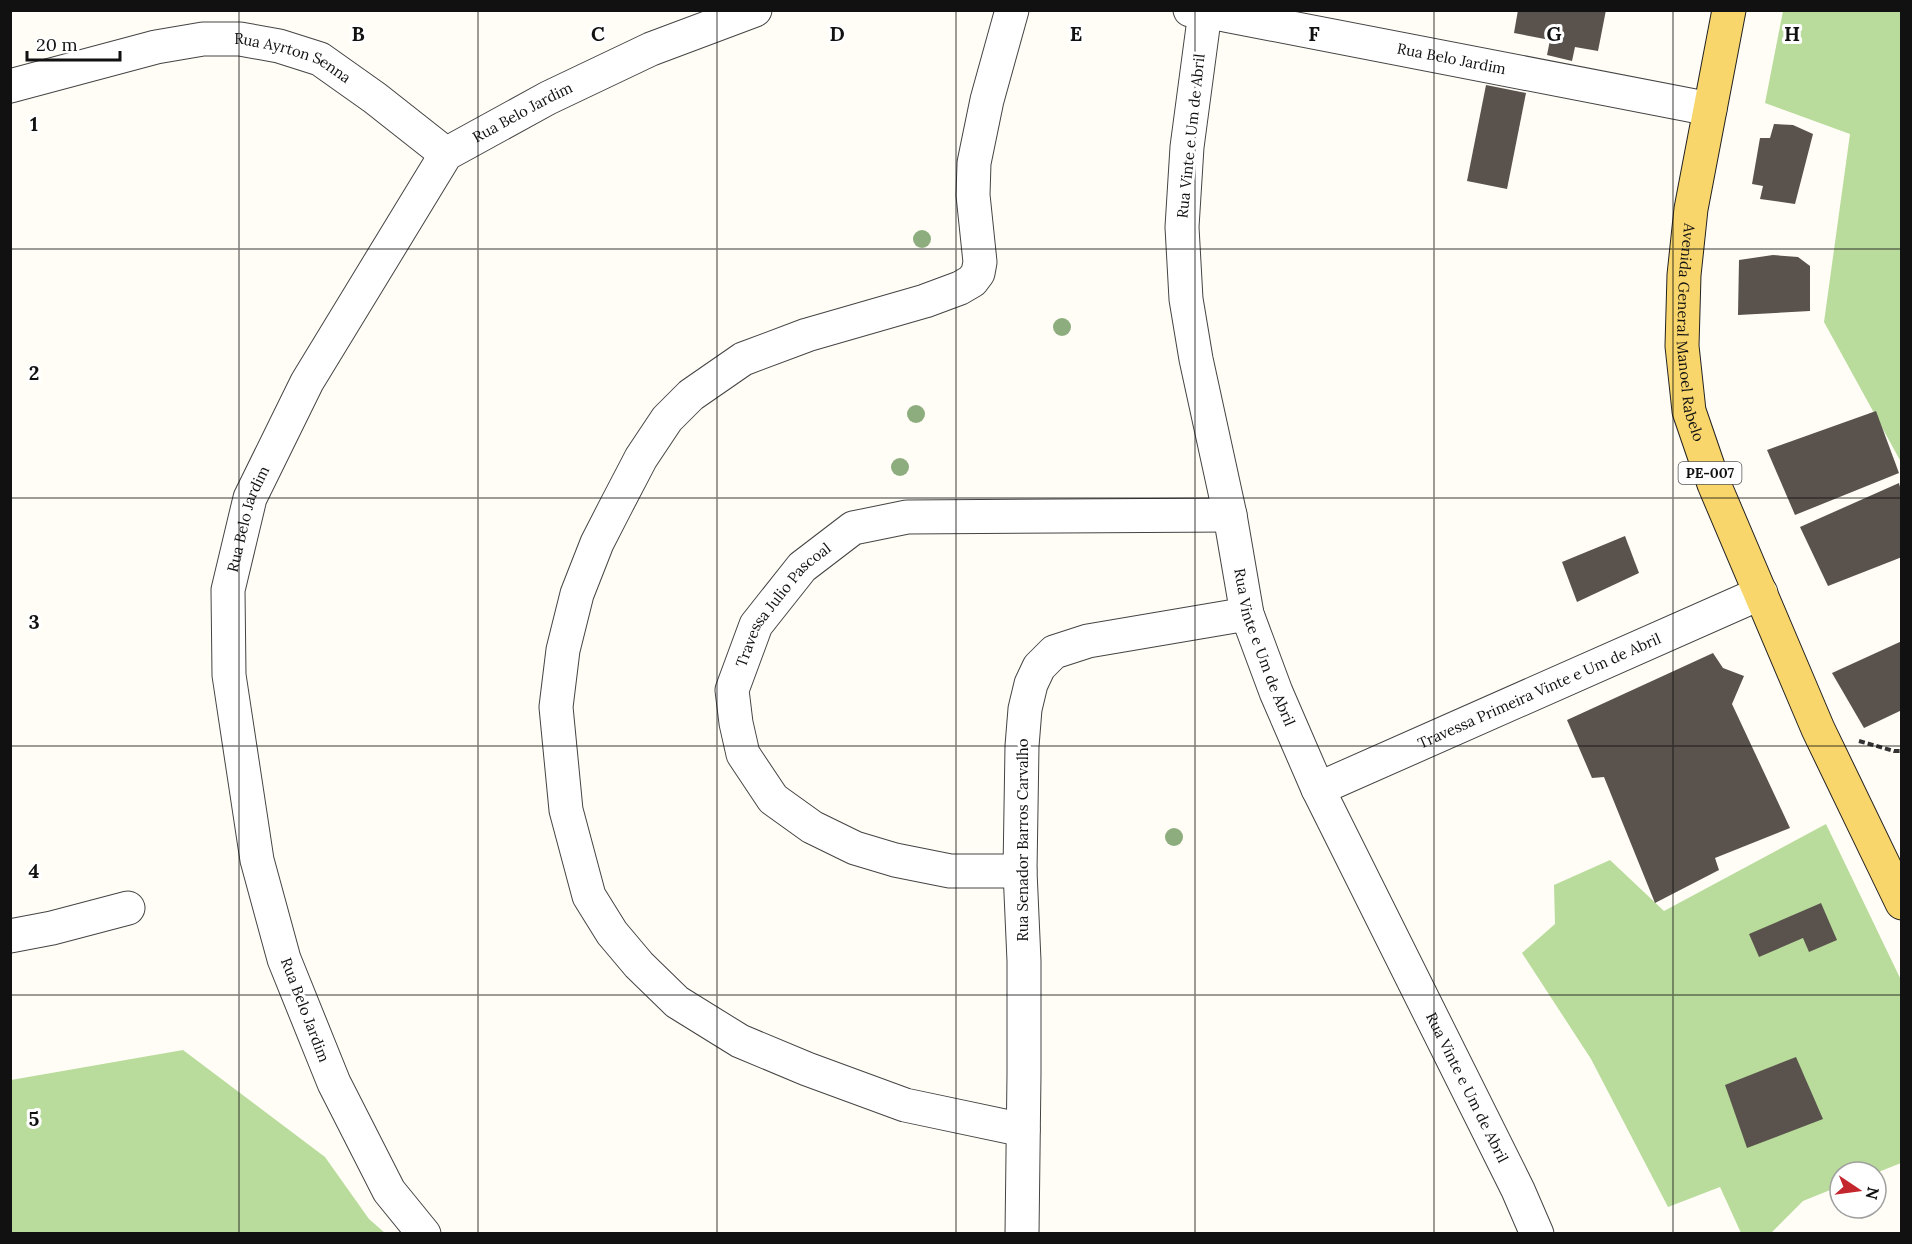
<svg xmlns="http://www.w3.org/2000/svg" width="1912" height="1244" font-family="Lora,serif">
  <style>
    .forest { fill: #b9dc9c }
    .building { fill: #5a524d }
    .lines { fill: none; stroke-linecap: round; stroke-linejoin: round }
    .minor-casing { stroke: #444; stroke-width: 35 }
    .primary-casing { stroke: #222; stroke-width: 35 }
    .path { stroke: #333; stroke-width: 4; stroke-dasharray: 6 3; stroke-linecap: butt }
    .minor { stroke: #fff; stroke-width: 33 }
    .primary { stroke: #f9d66b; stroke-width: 33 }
    .tree { fill: #8dad7f }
    .grid { fill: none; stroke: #111; stroke-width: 1.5; stroke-opacity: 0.55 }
    .labels { text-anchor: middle; stroke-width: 6; stroke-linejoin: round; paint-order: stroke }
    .shield { fill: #fff; stroke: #585858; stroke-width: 1.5 }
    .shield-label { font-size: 14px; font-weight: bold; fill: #111 }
    .street-label { font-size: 15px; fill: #111; stroke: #fff }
    .grid-label { font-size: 20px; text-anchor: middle; font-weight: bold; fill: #111; stroke: #fff; stroke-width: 6; stroke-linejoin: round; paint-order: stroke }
  </style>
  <rect width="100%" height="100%" fill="#fffdf5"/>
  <g class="forest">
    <path d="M1783 11H1901V462L1824 322 1850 134 1765 103Z"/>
    <path d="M1826 824 1901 980V1163L1876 1173 1840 1172V1186L1803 1201 1771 1233H1741L1720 1187 1668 1207 1591 1059 1522 953 1555 924 1554 885 1610 860 1664 911Z"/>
    <path d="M183 1050 325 1157 369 1219 385 1233H11V1080Z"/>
  </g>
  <g class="building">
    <path d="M1518 10H1606L1598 51 1575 47 1572 61 1547 55 1550 40 1514 33Z"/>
    <path d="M1486 85 1526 93 1507 189 1467 181Z"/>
    <path d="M1774 124 1793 125 1813 134 1795 204 1760 199 1763 186 1752 184 1760 138H1770Z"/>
    <path d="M1773 255 1798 257 1810 266V311L1738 315 1739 260Z"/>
    <path d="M1876 411 1899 473 1795 515 1767 450Z"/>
    <path d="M1899 483 1902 495V557L1828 586 1800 527Z"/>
    <path d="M1625 536 1639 573 1577 602 1562 562Z"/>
    <path d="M1902 641V710L1864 728 1832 673Z"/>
    <path d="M1713 653 1723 668 1744 676 1732 704 1790 828 1715 858 1719 870 1655 903 1604 777 1592 778 1567 720Z"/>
    <path d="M1821 903 1837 940 1809 952 1803 938 1759 957 1749 934Z"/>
    <path d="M1796 1057 1823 1119 1747 1148 1725 1085Z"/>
  </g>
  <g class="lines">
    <defs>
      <g id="minor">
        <path d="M1012 10 987 100 974 163 973 195 980 262 978 273 972 281 960 288 925 301 807 335 743 359 691 395 667 419 641 458 617 504 597 543 577 594 563 650 556 707 566 810 589 896 612 933 639 965 677 1002 740 1041 807 1069 905 1105 1023 1130"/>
        <path id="s1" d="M1190 10 1225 15 1710 109"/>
        <path id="s2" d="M1205 12 1187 147 1182 227 1186 299 1196 359 1230 515 1247 614 1276 692 1318 789 1518 1190 1537 1234"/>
        <path id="s3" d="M10 86 156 47 203 39H240L279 46 320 59 375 98 446 154"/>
        <path id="s4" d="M1318 789 1761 593"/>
        <path id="s5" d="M1020 871H950L895 860 855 848 812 827 773 799 743 754 736 723 732 690 756 625 802 567 853 528 907 517 1230 515"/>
        <path d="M10 936 52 928 128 908"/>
        <path id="s6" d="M424 1234 389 1191 334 1083 284 959 257 860 229 675 228 590 250 498 307 382 446 154 548 98 651 49 755 10"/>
        <path d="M1022 1234 1024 1074V961L1020 871 1022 746 1025 709 1031 684 1039 667 1054 652 1088 641 1247 614"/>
      </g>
      <g id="primary">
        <path id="s7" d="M1729 10 1691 209 1684 275 1682 346 1689 411 1714 484 1818 729 1902 903"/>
      </g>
    </defs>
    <use href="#minor" class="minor-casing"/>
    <use href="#primary" class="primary-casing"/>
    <path class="path" d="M1859 741 1894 751H1902"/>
    <use href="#minor" class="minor"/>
    <use href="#primary" class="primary"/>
  </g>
  <g class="tree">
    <circle cx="922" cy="239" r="9"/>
    <circle cx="1062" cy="327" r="9"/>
    <circle cx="916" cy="414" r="9"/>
    <circle cx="900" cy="467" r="9"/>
    <circle cx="1174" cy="837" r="9"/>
  </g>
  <path class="grid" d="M239 10V1234M478 10V1234M717 10V1234M956 10V1234M1195 10V1234M1434 10V1234M1673 10V1234M10 249H1902M10 498H1902M10 746H1902M10 995H1902"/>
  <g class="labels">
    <rect class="shield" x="1678.5" y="462" width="63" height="22" rx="4.5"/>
    <g class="shield-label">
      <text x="1710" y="478">PE-007</text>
    </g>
    <g class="street-label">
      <text dy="5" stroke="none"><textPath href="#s1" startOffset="266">Rua Belo Jardim</textPath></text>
      <text dy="5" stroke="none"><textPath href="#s3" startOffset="292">Rua Ayrton Senna</textPath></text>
      <text dy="5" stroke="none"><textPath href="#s6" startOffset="1263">Rua Belo Jardim</textPath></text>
      <text transform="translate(1191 136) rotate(-84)" y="5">Rua Vinte e Um de Abril</text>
      <text dy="5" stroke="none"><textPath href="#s7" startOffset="327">Avenida General Manoel Rabelo</textPath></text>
      <text dy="5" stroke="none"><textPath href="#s6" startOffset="759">Rua Belo Jardim</textPath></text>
      <text dy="5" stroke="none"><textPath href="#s5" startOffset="484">Travessa Julio Pascoal</textPath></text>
      <text dy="5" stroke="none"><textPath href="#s2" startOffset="646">Rua Vinte e Um de Abril</textPath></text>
      <text dy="5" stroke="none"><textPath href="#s4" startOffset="242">Travessa Primeira Vinte e Um de Abril</textPath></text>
      <text transform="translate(1023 840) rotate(-90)" y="5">Rua Senador Barros Carvalho</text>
      <text transform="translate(305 1010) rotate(69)" y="5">Rua Belo Jardim</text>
      <text dy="5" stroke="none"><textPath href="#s2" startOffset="1132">Rua Vinte e Um de Abril</textPath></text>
    </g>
  </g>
  <g class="grid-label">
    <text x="358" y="41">B</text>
    <text x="598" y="41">C</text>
    <text x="837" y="41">D</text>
    <text x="1076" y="41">E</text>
    <text x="1314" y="41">F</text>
    <text x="1554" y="41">G</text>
    <text x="1792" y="41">H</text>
    <text x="34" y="131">1</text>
    <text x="34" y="380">2</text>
    <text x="34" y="629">3</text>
    <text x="34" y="878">4</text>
    <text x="34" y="1126">5</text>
  </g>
  <rect width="1912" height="1244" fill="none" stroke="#111111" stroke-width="24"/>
  <g transform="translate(1858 1190) rotate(103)"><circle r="28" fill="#ffffff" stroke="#a0a0a0" stroke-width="1.5"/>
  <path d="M0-4.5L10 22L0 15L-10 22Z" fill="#c4262e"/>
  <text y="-9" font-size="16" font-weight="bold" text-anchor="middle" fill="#111111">N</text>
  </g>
  <path d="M27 51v9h93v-9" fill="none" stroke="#111111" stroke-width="3"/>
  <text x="36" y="51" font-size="18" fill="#111111" stroke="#ffffff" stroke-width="4.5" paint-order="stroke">20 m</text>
</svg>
